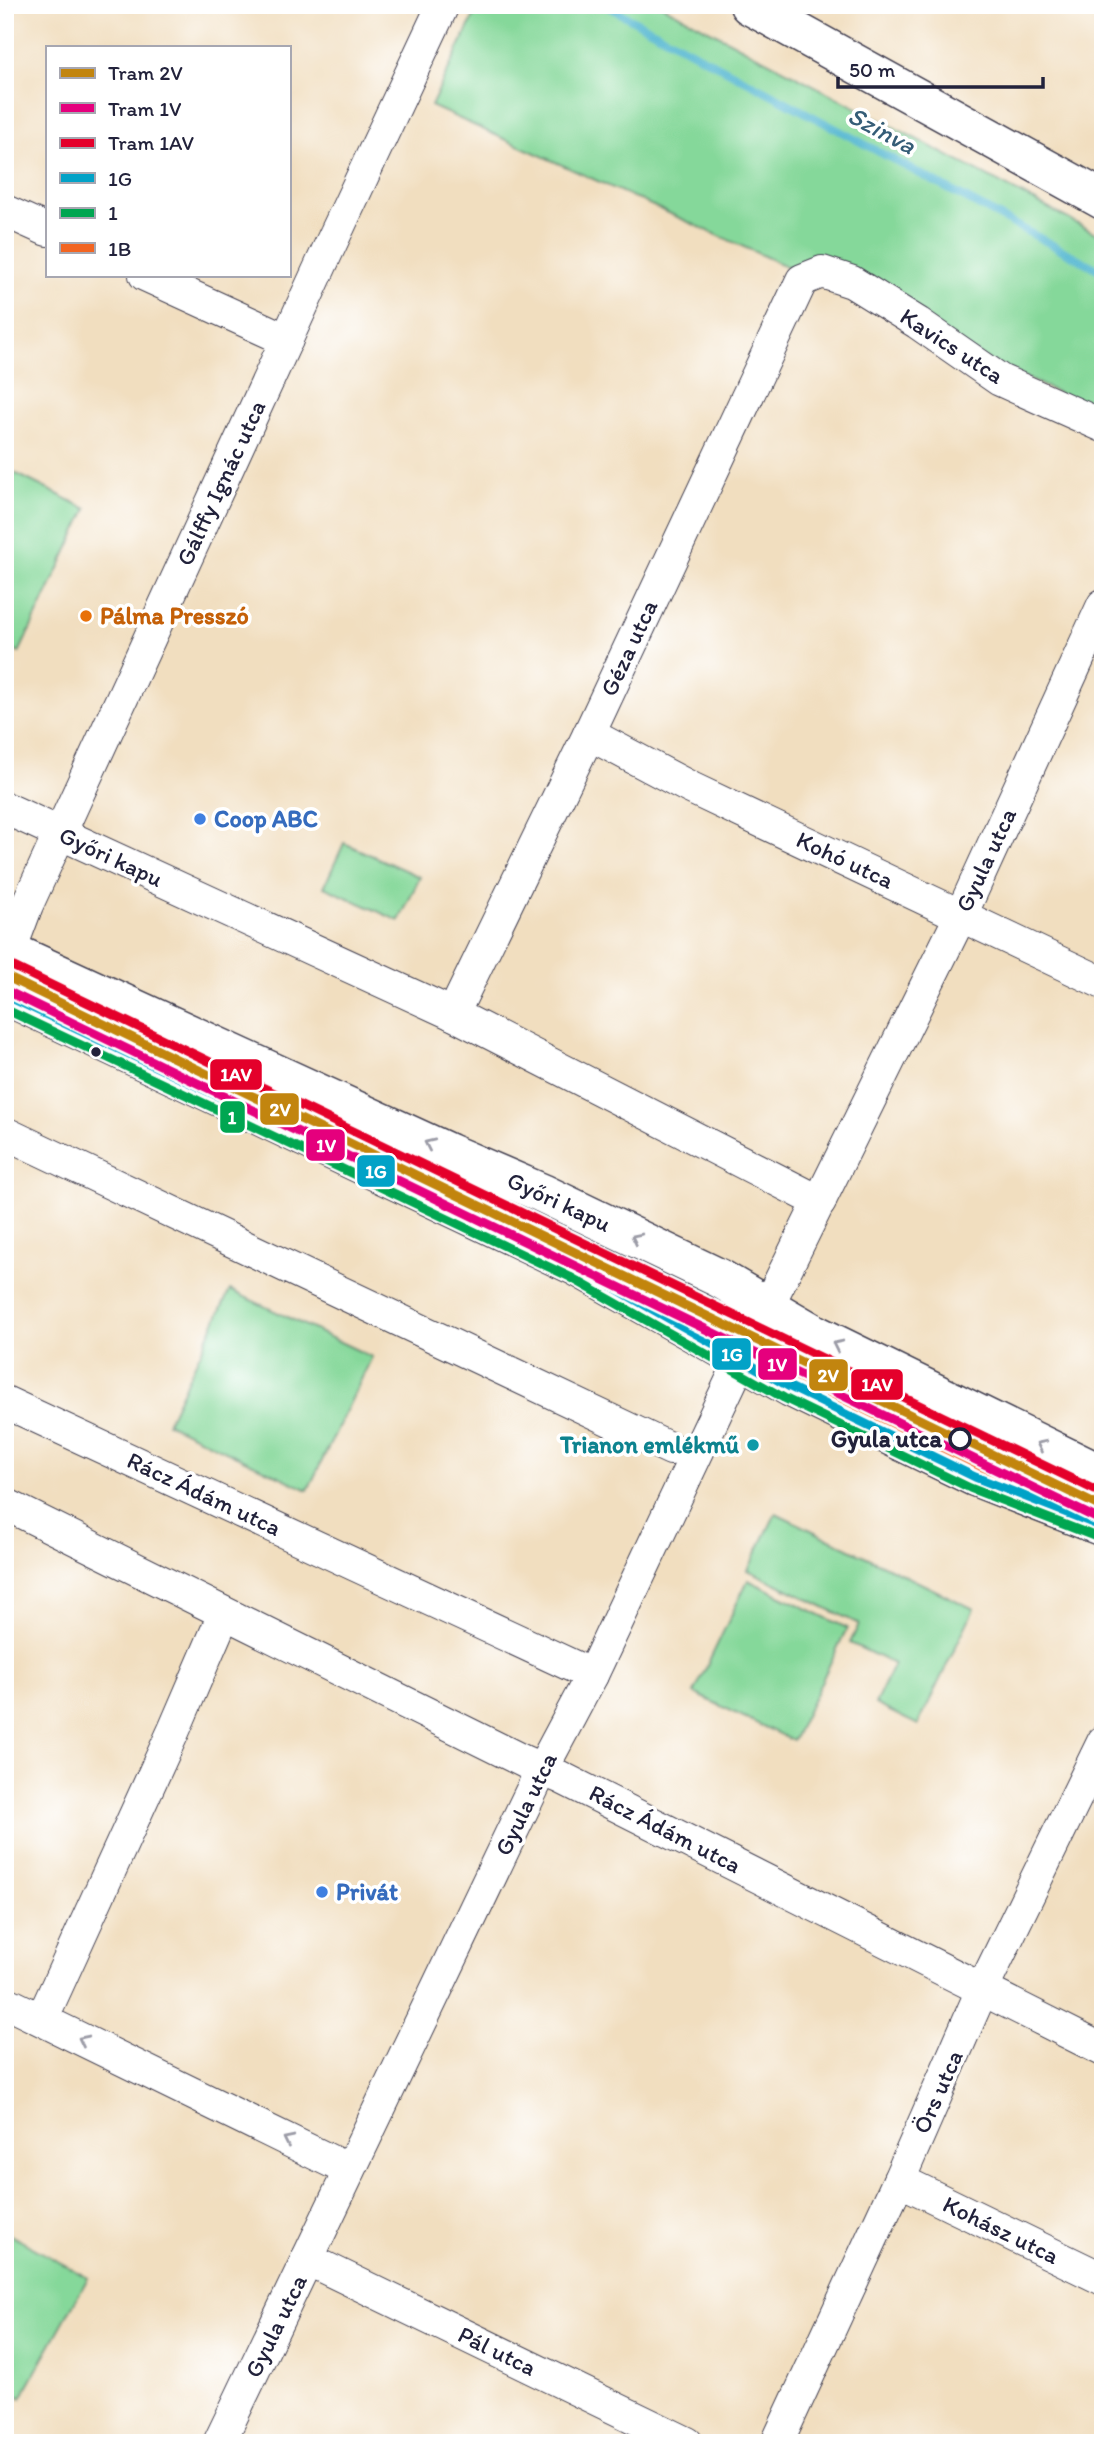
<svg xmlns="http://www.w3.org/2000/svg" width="1108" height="2448" font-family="Itim,sans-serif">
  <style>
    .park { fill: #85d89a; stroke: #547d6a; stroke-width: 2 }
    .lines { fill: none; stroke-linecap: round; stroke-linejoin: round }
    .stream { stroke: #51b6d0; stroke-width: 8 }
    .street-casing { stroke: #413e4f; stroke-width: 34 }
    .secondary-casing { stroke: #413e4f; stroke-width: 41 }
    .street { stroke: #fff; stroke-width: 32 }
    .secondary { stroke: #fff; stroke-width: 38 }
    .bus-1-casing { stroke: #fff; stroke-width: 14 }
    .bus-2-casing { stroke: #fff; stroke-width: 14 }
    .bus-3-casing { stroke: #fff; stroke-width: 14 }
    .bus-1 { stroke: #02a2c7; stroke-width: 9 }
    .bus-2 { stroke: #00a651; stroke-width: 9 }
    .bus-3 { stroke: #f26522; stroke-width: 9 }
    .tram-1-casing { stroke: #fff; stroke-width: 14 }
    .tram-2-casing { stroke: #fff; stroke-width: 14 }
    .tram-3-casing { stroke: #fff; stroke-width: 14 }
    .tram-1 { stroke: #c2850f; stroke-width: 9 }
    .tram-2 { stroke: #e5007d; stroke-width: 9 }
    .tram-3 { stroke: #e4002b; stroke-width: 9 }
    .oneway { stroke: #9c9ca7 }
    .food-dot { fill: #e8710a; stroke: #fff; stroke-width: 2.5 }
    .shop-dot { fill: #3f7fe0; stroke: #fff; stroke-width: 2.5 }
    .bus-dot { fill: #22223b; stroke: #fff; stroke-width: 2.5 }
    .stop-dot { fill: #fff; stroke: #22223b; stroke-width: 3.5 }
    .culture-dot { fill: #0f9aa8; stroke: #fff; stroke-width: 2.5 }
    .labels { text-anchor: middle; stroke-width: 7; stroke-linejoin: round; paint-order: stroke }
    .street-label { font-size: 24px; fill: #22223b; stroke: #fff }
    .food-label { font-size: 24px; font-weight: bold; fill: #c56008; stroke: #fff; text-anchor: start }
    .shop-label { font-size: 24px; font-weight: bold; fill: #366cbe; stroke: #fff; text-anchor: start }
    .stop-label { font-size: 24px; font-weight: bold; fill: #22223b; stroke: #fff; text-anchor: end }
    .culture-label { font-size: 24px; font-weight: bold; fill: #0d838f; stroke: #fff; text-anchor: end }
    .water-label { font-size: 26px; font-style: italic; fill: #355d77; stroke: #fff }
    .line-badge { stroke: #fff; stroke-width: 2.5 }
    .badge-label { font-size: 19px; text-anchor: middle; font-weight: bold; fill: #fff }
  </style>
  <rect width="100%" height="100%" fill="#fff"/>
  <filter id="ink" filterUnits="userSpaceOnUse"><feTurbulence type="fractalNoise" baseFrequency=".0143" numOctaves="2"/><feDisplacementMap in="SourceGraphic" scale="14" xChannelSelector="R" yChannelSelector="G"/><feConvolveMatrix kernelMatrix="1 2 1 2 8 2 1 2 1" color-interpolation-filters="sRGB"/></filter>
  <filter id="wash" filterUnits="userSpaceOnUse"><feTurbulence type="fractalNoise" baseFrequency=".00686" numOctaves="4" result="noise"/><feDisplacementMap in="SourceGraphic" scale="28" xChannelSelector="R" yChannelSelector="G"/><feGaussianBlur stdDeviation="1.57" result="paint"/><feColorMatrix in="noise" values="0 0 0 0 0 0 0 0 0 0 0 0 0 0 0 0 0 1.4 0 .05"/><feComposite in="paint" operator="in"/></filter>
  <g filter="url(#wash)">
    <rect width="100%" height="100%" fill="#f1debf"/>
    <g class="park">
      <path d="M479 5H661L1103 237V414L797 271 431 106Z"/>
      <path d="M5 468 87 509 19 653 5 646Z"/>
      <path d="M344 843 420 877 399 921 324 887Z"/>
      <path d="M230 1290 372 1357 308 1490 167 1423Z"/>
      <path d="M776 1513 974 1609 918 1725 875 1704 894 1664 850 1643 859 1624 748 1570Z"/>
      <path d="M748 1580 847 1628 793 1741 694 1693Z"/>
      <path d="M5 2232 88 2278 21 2398 5 2389Z"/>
    </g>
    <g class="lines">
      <path class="stream" d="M605 5 1103 272"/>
    </g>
  </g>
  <g filter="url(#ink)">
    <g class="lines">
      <defs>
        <g id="street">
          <path d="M5 211 47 230"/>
          <path d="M145 275 287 340"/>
          <path d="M589 734 691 788 1103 983"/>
          <path d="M5 808 453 1014 820 1202"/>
          <path d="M5 964 27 905 326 254 443 5"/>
          <path d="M453 1014 589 734 802 280 822 272 852 282 918 323 1000 380 1103 426"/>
          <path d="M5 1133 671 1449"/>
          <path d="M5 1402 592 1675"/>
          <path d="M5 1504 525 1762 560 1777 1103 2050"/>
          <path d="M5 2002 349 2170"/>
          <path d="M42 2019 174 1730 224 1614"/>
          <path d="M899 2180 1103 2279"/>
          <path d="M307 2259 687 2443"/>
          <path d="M219 2443 542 1769 592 1675 742 1358 961 915 1103 605"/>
          <path d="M777 2443 899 2180 982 1990 1103 1742"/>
        </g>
        <g id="secondary">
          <path d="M749 5 1103 200"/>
          <path d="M5 949 449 1153 542 1193 719 1278 815 1334 1103 1475"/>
          <path d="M5 995 576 1266 790 1387 975 1477 1103 1527"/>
        </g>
      </defs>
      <use href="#street" class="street-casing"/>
      <use href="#secondary" class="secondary-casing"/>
      <use href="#street" class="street"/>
      <use href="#secondary" class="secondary"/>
      <defs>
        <path id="bus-1" d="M5 995 576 1266 790 1387 975 1477 1103 1527"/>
        <path id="bus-2" d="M5 1009 570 1277 784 1398 970 1488 1099 1538"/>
        <path id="bus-3" d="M10 984 581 1255 796 1376 980 1466 1103 1514"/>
      </defs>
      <use href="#bus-1" class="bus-1-casing"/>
      <use href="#bus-2" class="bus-2-casing"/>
      <use href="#bus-3" class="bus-3-casing"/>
      <use href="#bus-1" class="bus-1"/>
      <use href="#bus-2" class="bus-2"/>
      <use href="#bus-3" class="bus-3"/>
      <defs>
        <path id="tram-1" d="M5 976 1103 1508"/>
        <path id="tram-2" d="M5 990 1098 1519"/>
        <path id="tram-3" d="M10 965 1103 1494"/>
      </defs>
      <use href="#tram-1" class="tram-1-casing"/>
      <use href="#tram-2" class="tram-2-casing"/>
      <use href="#tram-3" class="tram-3-casing"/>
      <use href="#tram-1" class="tram-1"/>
      <use href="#tram-2" class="tram-2"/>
      <use href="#tram-3" class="tram-3"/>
    </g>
    <defs><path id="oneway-chevron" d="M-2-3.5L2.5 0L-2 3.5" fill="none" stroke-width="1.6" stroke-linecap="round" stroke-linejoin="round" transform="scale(1.75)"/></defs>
    <g class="oneway">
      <use href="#oneway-chevron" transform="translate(429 1144) rotate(-155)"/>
      <use href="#oneway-chevron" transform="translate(636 1238) rotate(-154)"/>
      <use href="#oneway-chevron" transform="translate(837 1345) rotate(-154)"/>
      <use href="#oneway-chevron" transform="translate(1041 1445) rotate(-154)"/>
      <use href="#oneway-chevron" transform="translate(83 2040) rotate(-154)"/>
      <use href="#oneway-chevron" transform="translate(288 2140) rotate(-154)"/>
    </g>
  </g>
  <circle class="food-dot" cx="86" cy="616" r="7"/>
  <g class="shop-dot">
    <circle cx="200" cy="819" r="7"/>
    <circle cx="322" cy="1892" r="7"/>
  </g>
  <circle class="bus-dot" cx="96" cy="1052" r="6"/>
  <circle class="stop-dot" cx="960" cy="1439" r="10"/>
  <circle class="culture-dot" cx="753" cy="1445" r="7"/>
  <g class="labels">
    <g class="street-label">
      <text transform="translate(952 346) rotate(33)" y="8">Kavics utca</text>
      <text transform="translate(221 483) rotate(-65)" y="8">Gálffy Ignác utca</text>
      <text transform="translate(629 648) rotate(-65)" y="8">Géza utca</text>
      <text transform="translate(111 857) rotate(25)" y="8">Győri kapu</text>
      <text transform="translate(845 860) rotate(25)" y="8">Kohó utca</text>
      <text transform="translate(986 860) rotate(-65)" y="8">Gyula utca</text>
      <text transform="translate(559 1202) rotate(25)" y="8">Győri kapu</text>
      <text transform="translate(204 1494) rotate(25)" y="8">Rácz Ádám utca</text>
      <text transform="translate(526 1804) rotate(-64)" y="8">Gyula utca</text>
      <text transform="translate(665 1829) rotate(27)" y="8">Rácz Ádám utca</text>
      <text transform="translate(938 2092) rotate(-66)" y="8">Örs utca</text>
      <text transform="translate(1001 2230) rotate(26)" y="8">Kohász utca</text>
      <text transform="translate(276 2326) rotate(-64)" y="8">Gyula utca</text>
      <text transform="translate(497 2351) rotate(26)" y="8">Pál utca</text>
    </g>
    <g class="food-label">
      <text x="100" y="624">Pálma Presszó</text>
    </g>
    <g class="shop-label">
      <text x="214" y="827">Coop ABC</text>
      <text x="336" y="1900">Privát</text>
    </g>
    <g class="stop-label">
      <text x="942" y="1447">Gyula utca</text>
    </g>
    <g class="culture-label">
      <text x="739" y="1453">Trianon emlékmű</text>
    </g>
    <g class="water-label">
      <text transform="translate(882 130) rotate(28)" y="9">Szinva</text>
    </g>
  </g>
  <g class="line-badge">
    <rect x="209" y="1058" width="54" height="33" rx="7" fill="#e4002b"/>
    <rect x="259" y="1092" width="41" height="34" rx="7" fill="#c2850f"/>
    <rect x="219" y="1100" width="27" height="34" rx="7" fill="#00a651"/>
    <rect x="305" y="1128" width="41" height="34" rx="7" fill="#e5007d"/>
    <rect x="356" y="1154" width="40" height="34" rx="7" fill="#02a2c7"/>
    <rect x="711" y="1337" width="41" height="34" rx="7" fill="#02a2c7"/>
    <rect x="757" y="1347" width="41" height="34" rx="7" fill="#e5007d"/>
    <rect x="808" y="1358" width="41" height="34" rx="7" fill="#c2850f"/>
    <rect x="850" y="1368" width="54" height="33" rx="7" fill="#e4002b"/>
  </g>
  <g class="badge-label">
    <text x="236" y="1081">1AV</text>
    <text x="280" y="1116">2V</text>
    <text x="232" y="1124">1</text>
    <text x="326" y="1152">1V</text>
    <text x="376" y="1178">1G</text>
    <text x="732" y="1361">1G</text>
    <text x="777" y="1371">1V</text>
    <text x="828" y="1382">2V</text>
    <text x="877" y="1391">1AV</text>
  </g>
  <rect width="1108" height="2448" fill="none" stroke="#fff" stroke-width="28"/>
  <rect x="46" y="46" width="245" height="231" fill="#ffffff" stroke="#a7a7b1" stroke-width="2"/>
  <rect x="60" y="68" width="35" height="10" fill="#c2850f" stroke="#a7a7b1" stroke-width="2"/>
  <text x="108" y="80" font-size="21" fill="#22223b">Tram 2V</text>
  <rect x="60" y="103" width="35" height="10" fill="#e5007d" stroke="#a7a7b1" stroke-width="2"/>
  <text x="108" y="116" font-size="21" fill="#22223b">Tram 1V</text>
  <rect x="60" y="138" width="35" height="10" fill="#e4002b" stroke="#a7a7b1" stroke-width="2"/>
  <text x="108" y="150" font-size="21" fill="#22223b">Tram 1AV</text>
  <rect x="60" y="173" width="35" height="10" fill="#02a2c7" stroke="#a7a7b1" stroke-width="2"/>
  <text x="108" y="186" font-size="21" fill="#22223b">1G</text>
  <rect x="60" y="208" width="35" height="10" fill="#00a651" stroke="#a7a7b1" stroke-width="2"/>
  <text x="108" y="220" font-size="21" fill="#22223b">1</text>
  <rect x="60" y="243" width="35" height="10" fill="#f26522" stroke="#a7a7b1" stroke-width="2"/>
  <text x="108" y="256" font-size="21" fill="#22223b">1B</text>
  <path d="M838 77v10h205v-10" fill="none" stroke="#22223b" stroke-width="3.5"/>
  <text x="849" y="77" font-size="21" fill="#22223b" stroke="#ffffff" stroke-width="5" paint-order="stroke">50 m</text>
</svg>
